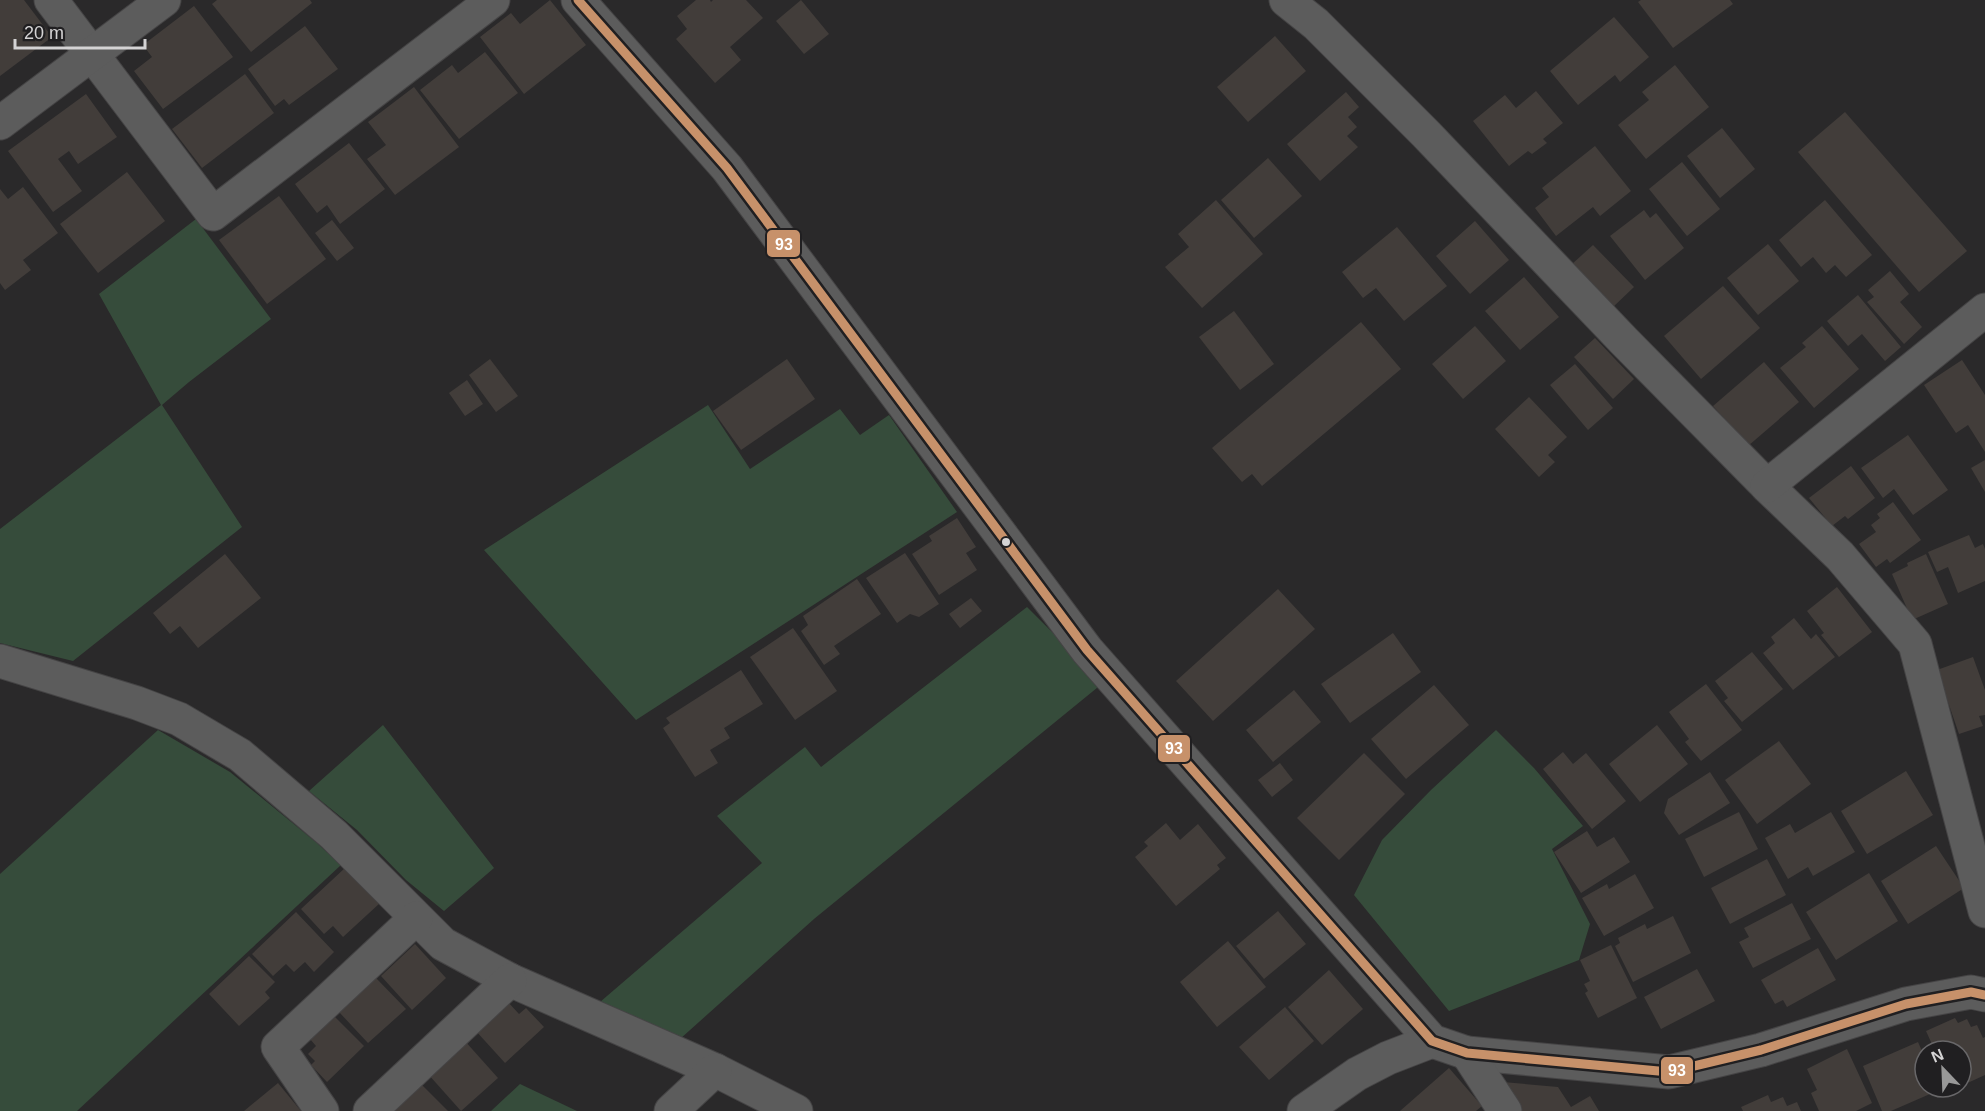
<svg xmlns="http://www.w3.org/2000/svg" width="1985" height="1111" font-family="Arial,sans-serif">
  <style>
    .green { fill: #364c3b }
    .building { fill: #423d3a }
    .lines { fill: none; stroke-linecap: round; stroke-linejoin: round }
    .minor-casing { stroke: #454445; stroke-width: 35 }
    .minor { stroke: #5c5c5c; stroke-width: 33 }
    .bus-1-casing { stroke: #201f21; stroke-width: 14 }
    .bus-1 { stroke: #c7916a; stroke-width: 9 }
    .bus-dot { fill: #d4d3d4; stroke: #201f21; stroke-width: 2 }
    .line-badge { stroke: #201f21; stroke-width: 2 }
    .badge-label { font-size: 16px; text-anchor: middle; font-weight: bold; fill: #fff }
  </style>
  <rect width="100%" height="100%" fill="#2a292a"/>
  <g class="green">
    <path d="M196 219 271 319 189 382 162 405 242 527 73 661 0 643V529L161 405 99 294Z"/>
    <path d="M708 405 750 469 840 409 860 435 889 415 957 512 636 720 484 550Z"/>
    <path d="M1027 607 1103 683 814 919 680 1039 600 1002 762 863 717 816 805 747 821 767Z"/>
    <path d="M383 725 494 868 444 911 406 880 357 830 309 791Z"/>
    <path d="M158 730 230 772 317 843 341 865 77 1111H0V874Z"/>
    <path d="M1496 730 1534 768 1583 826 1552 849 1590 924 1579 960 1449 1011 1354 895 1382 840 1431 790Z"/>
    <path d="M520 1084 577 1111H491Z"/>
  </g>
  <g class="building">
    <path d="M0 0H24L52 37 0 76Z"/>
    <path d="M217 0H310L312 3 251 52 212 4Z"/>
    <path d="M550 0 586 45 524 94 480 37 511 13 520 24Z"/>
    <path d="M696 0H710L711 2 713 0H746L763 18 730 47 741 60 715 83 676 39 687 29 677 16Z"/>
    <path d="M801 0 829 34 804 54 776 21Z"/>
    <path d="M1641 0H1730L1733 4 1673 48 1638 2Z"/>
    <path d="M194 6 233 57 163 109 134 71 152 57 143 45Z"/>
    <path d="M1614 17 1649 57 1620 82 1615 75 1578 105 1550 71Z"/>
    <path d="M305 26 338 69 289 105 284 99 275 106 248 69Z"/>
    <path d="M1275 36 1306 71 1248 122 1217 87Z"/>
    <path d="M485 52 518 93 459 139 420 90 452 65 458 73Z"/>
    <path d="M1675 65 1709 107 1646 159 1618 125 1649 100 1642 92Z"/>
    <path d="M245 74 274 113 202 168 172 129Z"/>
    <path d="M414 87 459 147 395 195 367 159 386 145 368 122Z"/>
    <path d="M1536 91 1563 123 1543 139 1547 143 1532 154 1528 151 1509 166 1473 121 1505 95 1516 108Z"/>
    <path d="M1346 92 1359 107 1348 117 1357 127 1347 136 1358 147 1320 181 1287 144Z"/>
    <path d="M86 94 117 137 78 164 69 151 58 159 82 191 53 212 8 151Z"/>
    <path d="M1845 112 1967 251 1919 292 1798 152Z"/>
    <path d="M1722 128 1755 169 1720 198 1687 156Z"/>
    <path d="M349 143 385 189 340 224 327 205 317 213 295 184Z"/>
    <path d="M1595 146 1631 191 1600 216 1593 207 1556 236 1535 208 1549 197 1542 188Z"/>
    <path d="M1268 158 1302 196 1254 238 1221 200Z"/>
    <path d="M1682 162 1720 209 1687 236 1649 189Z"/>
    <path d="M127 172 165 221 98 273 60 224Z"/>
    <path d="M23 187 58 233 23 260 31 270 5 290 0 283V189L8 199Z"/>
    <path d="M279 196 326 259 267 304 219 240Z"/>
    <path d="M1216 200 1263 254 1202 308 1165 267 1189 247 1178 234Z"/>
    <path d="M1825 200 1872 255 1846 277 1835 265 1826 273 1813 257 1801 267 1779 240Z"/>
    <path d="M1644 210 1650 218 1656 213 1684 248 1645 280 1610 236Z"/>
    <path d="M332 220 354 248 337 261 315 233Z"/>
    <path d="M1475 221 1509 260 1470 294 1436 256Z"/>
    <path d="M1397 227 1447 286 1404 321 1376 288 1363 298 1342 272Z"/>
    <path d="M1768 244 1799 281 1758 315 1727 278Z"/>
    <path d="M1593 245 1634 287 1612 308 1571 265Z"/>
    <path d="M1890 271 1909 294 1900 302 1922 327 1904 344 1867 302 1874 297 1868 290Z"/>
    <path d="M1524 277 1559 317 1520 350 1485 311Z"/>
    <path d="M1723 286 1760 328 1701 379 1664 336Z"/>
    <path d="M1858 295 1901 347 1885 361 1862 334 1848 346 1827 321Z"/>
    <path d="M1234 311 1274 364 1240 390 1199 337Z"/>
    <path d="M1361 322 1401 369 1262 486 1252 474 1242 482 1212 448Z"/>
    <path d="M1475 326 1506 361 1463 399 1432 364Z"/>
    <path d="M1822 326 1859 369 1814 408 1780 368 1806 347 1802 343Z"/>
    <path d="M1595 338 1634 379 1613 399 1574 357Z"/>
    <path d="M490 359 518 396 496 412 469 375Z"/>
    <path d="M787 359 815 399 741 450 713 411Z"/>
    <path d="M1962 360 1985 395V452L1968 425 1956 433 1924 385Z"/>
    <path d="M1764 362 1799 402 1748 446 1713 406Z"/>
    <path d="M1575 364 1613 408 1588 430 1550 385Z"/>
    <path d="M467 380 483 404 465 416 449 393Z"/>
    <path d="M1529 397 1567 437 1548 455 1555 462 1539 477 1495 429Z"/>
    <path d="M1908 435 1948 490 1913 515 1894 489 1883 498 1861 468Z"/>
    <path d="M1985 460V492L1971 468Z"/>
    <path d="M1851 466 1875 498 1848 519 1845 516 1832 526 1809 498Z"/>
    <path d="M1893 502 1921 540 1890 563 1887 559 1876 567 1859 544 1876 532 1871 525 1880 518 1877 514Z"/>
    <path d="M957 518 976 547 966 553 977 570 939 595 912 554 932 541 929 536Z"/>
    <path d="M1969 535 1975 548 1983 544 1985 549V581L1958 593 1948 567 1937 572 1928 552Z"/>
    <path d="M905 553 939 604 919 617 910 614 897 623 866 578Z"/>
    <path d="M225 554 261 598 198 648 180 626 170 634 153 613Z"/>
    <path d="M1926 554 1948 604 1912 620 1892 574 1908 566 1907 563Z"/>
    <path d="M857 579 881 614 834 646 840 654 824 665 801 631 808 625 803 616Z"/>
    <path d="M1837 587 1872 632 1839 657 1821 635 1824 633 1807 611Z"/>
    <path d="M1278 589 1315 629 1213 721 1176 681Z"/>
    <path d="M971 598 982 611 960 628 949 614Z"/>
    <path d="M1794 618 1811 639 1816 634 1835 657 1793 690 1763 653 1775 643 1771 637Z"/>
    <path d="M793 628 837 691 795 720 750 657Z"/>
    <path d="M1393 633 1421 672 1350 723 1321 684Z"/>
    <path d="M1752 652 1783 689 1742 722 1724 701 1728 698 1715 681Z"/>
    <path d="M1973 657 1985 690V715L1979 716 1983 726 1959 734 1937 670Z"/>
    <path d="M741 670 763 704 724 728 730 738 710 750 718 763 695 777 663 728 670 723 666 718Z"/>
    <path d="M1706 684 1742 730 1701 761 1685 742 1689 739 1669 712Z"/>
    <path d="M1434 685 1469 725 1406 779 1371 739Z"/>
    <path d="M1294 690 1321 722 1273 762 1246 730Z"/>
    <path d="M1657 725 1688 764 1640 802 1609 764Z"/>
    <path d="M1779 741 1811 784 1757 824 1725 780Z"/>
    <path d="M1563 752 1573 764 1586 753 1626 801 1592 829 1543 769Z"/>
    <path d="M1364 753 1405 794 1339 860 1297 818Z"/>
    <path d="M1280 763 1293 780 1272 797 1258 780Z"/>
    <path d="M1906 771 1933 815 1867 854 1841 811Z"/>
    <path d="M1710 772 1730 803 1679 835 1664 813 1668 799Z"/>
    <path d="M1739 812 1758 849 1704 877 1685 839Z"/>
    <path d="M1831 812 1855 852 1813 876 1808 867 1788 879 1765 838 1790 824 1795 833Z"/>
    <path d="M1166 823 1180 840 1198 824 1226 858 1217 865 1220 869 1176 906 1135 857 1148 846 1144 842Z"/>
    <path d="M1587 831 1597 847 1614 837 1630 862 1581 893 1554 852Z"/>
    <path d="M1936 846 1964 888 1908 924 1881 881Z"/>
    <path d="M1767 859 1786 895 1730 924 1711 888Z"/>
    <path d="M346 867 380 903 343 937 333 926 324 934 301 909Z"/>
    <path d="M1869 873 1898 921 1836 960 1806 912Z"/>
    <path d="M1635 874 1654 908 1604 936 1582 898 1607 884 1609 889Z"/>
    <path d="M1792 903 1811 939 1753 968 1739 942 1749 937 1744 928Z"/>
    <path d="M1278 911 1306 944 1264 979 1236 946Z"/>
    <path d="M296 912 334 952 314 972 305 962 294 972 286 964 273 976 252 954Z"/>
    <path d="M1673 916 1691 953 1633 982 1615 946 1620 943 1618 938 1645 924 1647 929Z"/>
    <path d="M1228 941 1266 987 1217 1027 1180 982Z"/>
    <path d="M415 944 446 978 412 1010 381 976Z"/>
    <path d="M1611 945 1637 998 1598 1018 1585 993 1588 991 1584 984 1590 981 1580 960Z"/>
    <path d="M1818 948 1836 980 1787 1007 1783 1000 1775 1004 1761 980Z"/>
    <path d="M249 956 275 982 265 992 270 998 239 1026 209 994Z"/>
    <path d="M1697 969 1715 1001 1661 1029 1644 997Z"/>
    <path d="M1329 970 1363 1009 1322 1045 1288 1007Z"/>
    <path d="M375 977 406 1009 368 1043 339 1012Z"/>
    <path d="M507 1001 519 1014 526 1008 544 1027 505 1063 475 1030Z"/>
    <path d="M1285 1007 1314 1041 1269 1080 1239 1047Z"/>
    <path d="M334 1016 364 1046 327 1082 311 1065 315 1061 308 1054 316 1046 310 1039Z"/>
    <path d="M1955 1018 1958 1023 1967 1019 1971 1027 1977 1025 1983 1038 1985 1037V1075L1961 1086V1051H1935L1926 1031Z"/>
    <path d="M464 1040 498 1078 461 1111 428 1074Z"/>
    <path d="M1918 1042 1925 1058V1087H1946L1891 1111H1882L1863 1066Z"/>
    <path d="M1847 1049 1872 1103 1856 1111H1819L1811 1093 1817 1090 1807 1069Z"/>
    <path d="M1449 1068 1482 1106 1476 1111H1400Z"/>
    <path d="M419 1082 448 1111H390Z"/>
    <path d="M1503 1082 1558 1087 1571 1107 1590 1096 1599 1111H1521Z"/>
    <path d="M278 1083 301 1111H244Z"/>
    <path d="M1768 1095 1771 1102 1783 1097 1787 1106 1797 1102 1801 1111H1743L1741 1107Z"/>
  </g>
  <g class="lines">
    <defs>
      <g id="minor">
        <path d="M51 0 213 214 493 0"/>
        <path d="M578 0 727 168 1087 650 1432 1041 1467 1053 1669 1072 1761 1050 1906 1004 1971 992 1985 995"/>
        <path d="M1286 0 1316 24 1426 134 1624 341 1767 486 1840 556 1915 644 1985 911"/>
        <path d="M0 123 164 0"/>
        <path d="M1767 486 1985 310"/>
        <path d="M0 661 137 703 179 719 240 755 334 835 443 944 510 980 715 1070 796 1111"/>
        <path d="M1467 1053 1505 1111"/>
        <path d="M322 1111 278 1047 416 918"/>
        <path d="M370 1111 510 980"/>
        <path d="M671 1111 715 1070"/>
        <path d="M1304 1111 1357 1074 1388 1058 1432 1041"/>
      </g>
    </defs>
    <use href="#minor" class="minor-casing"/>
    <use href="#minor" class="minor"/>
    <defs>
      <path id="bus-1" d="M578 0 727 168 1087 650 1432 1041 1467 1053 1669 1072 1761 1050 1906 1004 1971 992 1985 995"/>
    </defs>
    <use href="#bus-1" class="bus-1-casing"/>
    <use href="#bus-1" class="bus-1"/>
  </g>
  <circle class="bus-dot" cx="1006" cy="542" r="5"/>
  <g class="line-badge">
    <rect x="766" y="229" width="35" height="29" rx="6" fill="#c7916a"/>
    <rect x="1157" y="734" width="34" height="29" rx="6" fill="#c7916a"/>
    <rect x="1660" y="1056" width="34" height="29" rx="6" fill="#c7916a"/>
  </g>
  <g class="badge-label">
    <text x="784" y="250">93</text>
    <text x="1174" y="754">93</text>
    <text x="1677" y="1076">93</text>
  </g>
  <g transform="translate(1943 1069) rotate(337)"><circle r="28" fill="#201f21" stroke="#686769" stroke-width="1.5"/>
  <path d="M0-4.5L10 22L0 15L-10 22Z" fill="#989898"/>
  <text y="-9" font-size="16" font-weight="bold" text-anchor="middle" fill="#d4d3d4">N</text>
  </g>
  <path d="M15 39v9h130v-9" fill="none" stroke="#d4d3d4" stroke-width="3"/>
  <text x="24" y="39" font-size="18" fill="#d4d3d4" stroke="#201f21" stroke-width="4.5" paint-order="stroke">20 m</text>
</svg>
